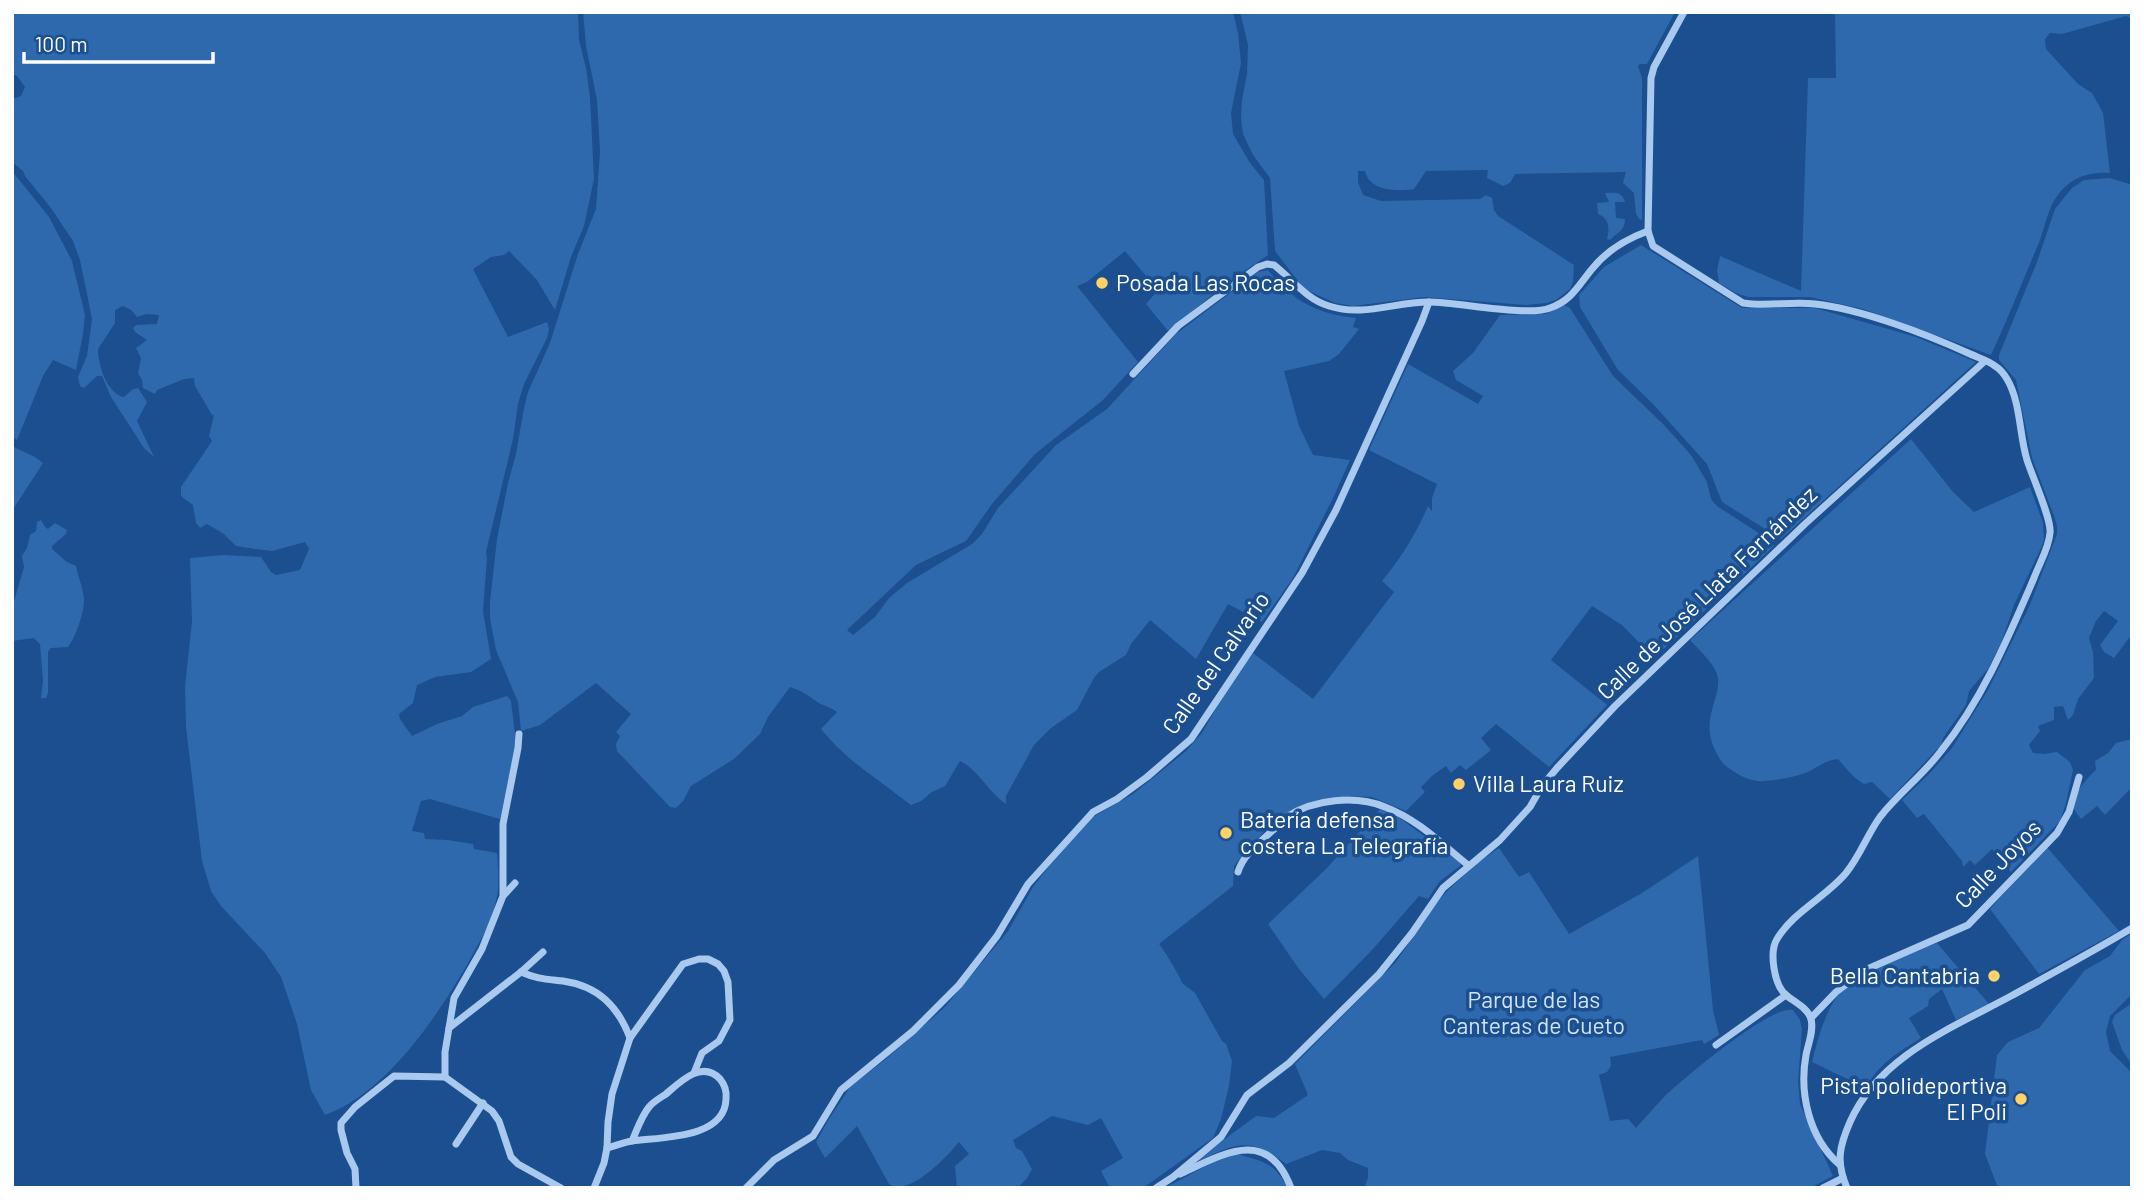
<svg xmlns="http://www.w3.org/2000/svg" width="2144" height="1200" font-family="Barlow,sans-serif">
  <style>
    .green { fill: #2e69ad }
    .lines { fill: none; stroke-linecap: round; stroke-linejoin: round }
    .minor { stroke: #a9c9ee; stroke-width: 7 }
    .poi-dot { fill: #ffd166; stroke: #1b4f8f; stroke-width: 2.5 }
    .labels { text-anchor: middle; stroke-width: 7; stroke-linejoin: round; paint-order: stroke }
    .poi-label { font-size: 23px; fill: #fff; stroke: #1b4f8f; text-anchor: start }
    .street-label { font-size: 23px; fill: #fff; stroke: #1b4f8f }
    .park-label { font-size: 23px; fill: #cfe3fa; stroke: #1b4f8f }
  </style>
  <rect width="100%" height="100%" fill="#1b4f8f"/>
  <g class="green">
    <path d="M12 12H578L579 40 586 68 590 97 594 179 584 226 571 257 555 310 537 280 509 251 504 255 491 257 473 269 508 337 547 322 549 329 547 338 524 384 518 404 513 439 486 552 487 558 483 611 491 659 471 672 435 677 417 685 413 703 399 714 400 719 412 736 437 724 462 716 473 707 507 696 511 701 516 743 500 819 430 799 421 801 412 831 424 833 425 839 448 840 473 844 474 849 497 853C498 869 500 885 496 901 491 925 478 944 467 965 436 1018 386 1093 325 1115L311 1090 297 1024 281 977 265 953 221 906 211 891 202 861 186 727 185 687 192 621 190 558 224 555 261 557 271 572 276 575 300 570 309 549 305 542 272 551 249 548 236 546 224 534 207 524 200 528 196 523 193 505 181 496V487L212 441 209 436 214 415H212L195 386 194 378 184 379 157 390 155 394 143 388 142 380 138 373 141 358 136 348 147 340 135 332 133 328 136 325 157 324 159 315 146 314 137 317 131 310 123 306 115 310V323L98 349C98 365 107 394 124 397L133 389 138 388 147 402 137 421 154 457 144 448 111 397 102 376H97L84 388 80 386 78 377 87 356 92 319 80 260 73 241 51 208 25 176 23 171 12 162V99L21 96 25 87 17 76 12 74Z"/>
    <path d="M583 12H1233L1238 33 1241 63 1231 113 1233 134 1250 163 1264 180 1268 255 1227 283 1168 331 1146 304 1158 290 1125 251 1087 282 1077 286 1138 362 1103 400 1035 454 992 504 966 541 916 565 847 630 853 635 875 617 889 598 907 583 972 544 982 534 998 508 1056 445 1107 409 1176 334 1258 272 1268 270C1294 302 1316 313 1356 318L1353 327 1359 329 1339 354 1329 361 1284 371 1299 426 1313 455 1350 460 1334 496 1293 578 1262 622 1228 604 1196 659 1150 620 1131 644 1126 655 1099 672 1094 678 1077 710 1051 728 1034 745 1006 796V804C986 790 980 771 960 761L945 786 932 792 921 801 911 805 855 763 836 746 821 729 837 712C830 706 822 706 816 701 806 694 802 691 790 687L768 717 760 734 734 759 691 786 683 801 676 808 670 807 617 751 616 744 620 736 616 732 631 714 596 683 540 725 521 731 518 702 496 650 490 619V601L497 539 508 483 516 454 524 408 528 392 550 343 578 254 596 209 600 152 597 100 586 46Z"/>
    <path d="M1240 12H1675L1647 64H1640L1638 66 1642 78V220L1639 219 1636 214 1634 193 1623 183 1626 172 1515 174 1510 183 1503 186 1487 178 1488 170 1426 171 1414 189C1397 191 1370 192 1365 171H1358V182L1363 195 1381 201 1480 199 1486 195 1492 198 1494 210 1498 216 1574 265 1573 282 1570 289 1556 300 1546 303 1526 305 1424 297 1353 306 1335 303 1309 291 1301 285 1275 251 1270 178 1253 155 1243 134 1241 119 1242 100 1247 74 1248 45Z"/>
    <path d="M1835 12H2132V19L2126 16 2062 34 2050 33 2045 39 2046 49 2078 84 2092 93 2103 113 2110 173C2090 172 2075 176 2061 191 2047 207 2046 226 2038 245 2022 282 2008 319 1991 355L1863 309 1810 297H1748L1736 293 1719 283 1717 270 1720 256 1801 291 1808 78H1836Z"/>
    <path d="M12 171 49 217 72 261 85 315 83 334 76 370 53 360 43 376 17 440 12 436Z"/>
    <path d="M2110 178 2132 185V634L2114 658 2104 652 2100 645 2118 621 2104 611 2096 621 2089 638 2093 652 2094 678 2078 699 2073 715 2068 720 2063 706 2054 707V720L2038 726 2040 731 2029 745 2033 753 2044 754 2057 752 2070 762 2073 770 2066 803 2060 821 2011 872 1992 849 1975 865 1970 860 1963 867 1962 861 1924 814 1917 818 1902 800 1930 773 1952 748 1988 690 2029 607 2057 534V526L2054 516 2032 458 2016 380 1999 360V355L2037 262 2055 209 2072 188 2084 180Z"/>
    <path d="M1605 193C1614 193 1622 191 1625 202H1615L1616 218 1625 219C1625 231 1618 232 1610 240L1607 239C1610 229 1609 218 1598 214L1597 203 1609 202Z"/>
    <path d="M1641 245 1742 308H1815L1916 337 1976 362 1781 539 1722 502 1707 464 1653 404 1618 370 1580 307 1579 295 1604 267Z"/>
    <path d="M1564 305 1570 308 1613 376 1663 424 1691 455 1707 482 1711 499 1717 506 1771 541 1774 546 1654 658 1622 625 1592 606 1551 660 1607 705 1549 767 1496 724 1481 738 1491 750 1466 770 1460 765 1451 773 1446 766 1433 775 1421 787 1425 792 1406 811 1372 797 1348 796 1308 803 1275 820 1242 856 1234 866 1233 886 1159 944C1163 948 1181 978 1182 983L1195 993 1222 1041 1226 1044 1232 1061 1229 1086 1221 1119 1213 1138 1143 1188H1110L1101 1171 1123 1158 1101 1118 1088 1125 1052 1116 1013 1140 1016 1148 1022 1151 1032 1169 1027 1178 1018 1188H957L955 1166 969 1154 959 1142C947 1157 908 1198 889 1184L857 1126 825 1158 816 1142 829 1119 850 1087 886 1059 945 1007 1008 931 1033 887 1050 865 1093 817 1133 794 1185 752 1202 733 1227 689 1253 653 1313 699 1394 592 1382 581C1401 558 1416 534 1428 506L1432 511V498L1437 484 1369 450 1408 364 1478 404 1483 396 1456 380 1453 371 1473 353 1500 315 1546 314Z"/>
    <path d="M1911 439 1953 492 1974 512 2030 487 2043 523 2044 540 2041 548 2014 605 2001 643 1988 669 1969 691 1966 705 1943 738 1941 745 1890 799 1872 782 1864 784C1854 779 1846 768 1838 759 1826 760 1818 767 1808 772 1795 777 1779 780 1765 781 1752 782 1741 777 1730 769 1721 763 1719 758 1714 748 1700 717 1724 694 1717 674 1712 661 1699 650 1690 640Z"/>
    <path d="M12 446 35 457 43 463 12 511Z"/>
    <path d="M41 520 45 527 48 529 55 523 67 530 66 534 52 546V549L67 562 76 566C78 576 83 588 84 599 85 610 75 639 68 647L51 648 48 652V693L46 698H41L43 680 40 644 34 638 12 641V608L24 567 22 556 27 548 30 535 36 531 37 522Z"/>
    <path d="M2132 739V787L2105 815 2097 806 2081 819C2079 816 2076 813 2074 809 2070 796 2087 778 2096 770L2095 761 2108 753 2116 743Z"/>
    <path d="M1380 809 1394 814 1460 862 1461 865 1439 882 1428 899 1419 896 1373 949 1324 999 1299 969 1268 924 1326 869Z"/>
    <path d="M2046 846 2119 931 2039 974 1990 909Z"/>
    <path d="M1499 848 1519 877 1529 872 1569 934 1642 893 1698 856 1713 1010 1719 1035 1704 1044 1702 1040 1610 1057 1611 1066 1607 1072 1599 1075 1610 1121 1628 1119 1636 1128C1646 1117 1655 1106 1665 1096 1684 1078 1772 1004 1793 1010L1800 1020 1802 1029 1798 1082 1800 1104 1833 1176 1810 1188H1364L1368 1178V1168L1348 1160 1340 1153 1322 1150 1286 1164C1250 1137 1238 1142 1199 1161V1158L1256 1116 1274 1118 1308 1095 1295 1064 1396 962 1435 904 1450 888 1479 862Z"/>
    <path d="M2132 933V994L2110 1016 2106 1032 2110 1051 2132 1073V1188H1998L1985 1154 1997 1055 2008 1042 2039 1028 2085 970 2110 956 2122 940Z"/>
    <path d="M1937 943 1989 1004 1956 1020 1942 989 1929 999 1928 1006 1909 1018 1921 1038C1900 1051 1877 1065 1866 1088L1812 1062C1817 1042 1823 1019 1834 1001 1850 974 1909 954 1937 943Z"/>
    <path d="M2132 1003V1065L2122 1050 2112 1022 2115 1015Z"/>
    <path d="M1236 1154C1260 1160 1276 1163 1287 1188H1165L1217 1160Z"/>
  </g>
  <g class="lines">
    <g class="minor">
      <path d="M1684 12 1654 67 1651 78 1648 231 1653 246 1743 303C1767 307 1791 301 1815 304 1861 309 1926 334 1968 353 1976 357 1988 360 1995 366 2000 369 2004 374 2007 379 2021 403 2019 434 2027 460 2032 476 2052 520 2050 533 2049 548 2039 564 2034 578 2008 638 1982 700 1941 751 1923 775 1899 793 1880 817 1867 835 1860 856 1846 873 1826 897 1793 912 1777 939 1769 952 1774 985 1786 995 1794 1002 1808 1008 1811 1019 1814 1031 1808 1044 1806 1055 1799 1093 1809 1138 1839 1164"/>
      <path d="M1133 374 1178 326 1258 267 1267 264 1274 265C1292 279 1306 299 1329 306 1364 317 1394 302 1429 302 1458 302 1528 317 1550 308 1572 300 1578 286 1592 269 1607 250 1626 239 1648 231"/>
      <path d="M1238 872C1243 855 1259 843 1272 831 1277 827 1282 821 1287 817 1313 799 1356 795 1385 807 1417 819 1442 844 1468 865"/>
      <path d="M504 895 515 883"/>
      <path d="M521 972C537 979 546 979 563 981 598 986 618 1006 630 1038L612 1094 608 1122 607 1148 604 1163 594 1188"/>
      <path d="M1811 1018 1836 992 1865 970 1968 925 2057 833 2069 812 2079 777"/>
      <path d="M449 1028 454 998 482 949 503 896V824L518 748 519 734"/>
      <path d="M630 1038 683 964 699 959H708L718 964 724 971 728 982 730 1020 719 1041 702 1053 694 1073"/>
      <path d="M1716 1045 1786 995"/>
      <path d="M445 1077V1052L449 1028 521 972 543 952"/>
      <path d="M456 1144 483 1103"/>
      <path d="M607 1148C615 1146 624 1142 632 1141 661 1137 725 1139 726 1099 727 1091 725 1085 720 1079 702 1060 681 1081 666 1094 660 1098 653 1102 649 1107 641 1117 637 1130 632 1141"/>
      <path d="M1180 1174C1223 1154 1268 1126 1291 1188"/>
      <path d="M356 1188 355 1169 347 1153 341 1130V1123L355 1107 394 1076 445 1077 492 1111 499 1121 511 1157 518 1164 561 1188"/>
      <path d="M746 1188 774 1160 813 1136 841 1090 913 1031 959 985 997 936 1028 884 1093 812 1117 799 1147 777 1191 739 1302 573 1336 510 1422 321 1429 302"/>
      <path d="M1156 1188 1173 1177 1221 1137 1247 1095 1289 1063 1379 974 1412 933 1443 888 1500 840 1530 807 1542 786 1557 768 1615 706 1806 523 1985 361"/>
      <path d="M1823 1188 1843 1178"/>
      <path d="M1847 1188C1836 1162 1839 1147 1850 1122 1879 1056 1952 1028 2011 996 2051 974 2092 952 2132 928"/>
    </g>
  </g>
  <g class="poi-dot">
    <circle cx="1102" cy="283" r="7"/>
    <circle cx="1459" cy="784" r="7"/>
    <circle cx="1226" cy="833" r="7"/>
    <circle cx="1994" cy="976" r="7"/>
    <circle cx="2021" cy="1099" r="7"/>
  </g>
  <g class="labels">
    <g class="poi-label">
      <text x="1116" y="291">Posada Las Rocas</text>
      <text x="1473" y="792">Villa Laura Ruiz</text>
      <text x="1240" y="828">Batería defensa<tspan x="1240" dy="26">costera La Telegrafía</tspan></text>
      <text x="1980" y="984" text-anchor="end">Bella Cantabria</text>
      <text x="2007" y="1094" text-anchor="end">Pista polideportiva<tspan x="2007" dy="26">El Poli</tspan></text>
    </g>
    <g class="street-label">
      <text transform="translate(1707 593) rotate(-44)" y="8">Calle de José Llata Fernández</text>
      <text transform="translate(1216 663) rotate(-55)" y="8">Calle del Calvario</text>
      <text transform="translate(1998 864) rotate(-46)" y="8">Calle Joyos</text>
    </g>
    <g class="park-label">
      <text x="1534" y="1008">Parque de las<tspan x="1534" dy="26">Canteras de Cueto</tspan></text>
    </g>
  </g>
  <rect width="2144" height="1200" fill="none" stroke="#ffffff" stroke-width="28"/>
  <path d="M24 52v10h189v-10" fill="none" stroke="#ffffff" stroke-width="3.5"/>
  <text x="35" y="52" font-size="21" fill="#ffffff" stroke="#1b4f8f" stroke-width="5" paint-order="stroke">100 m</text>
</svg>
